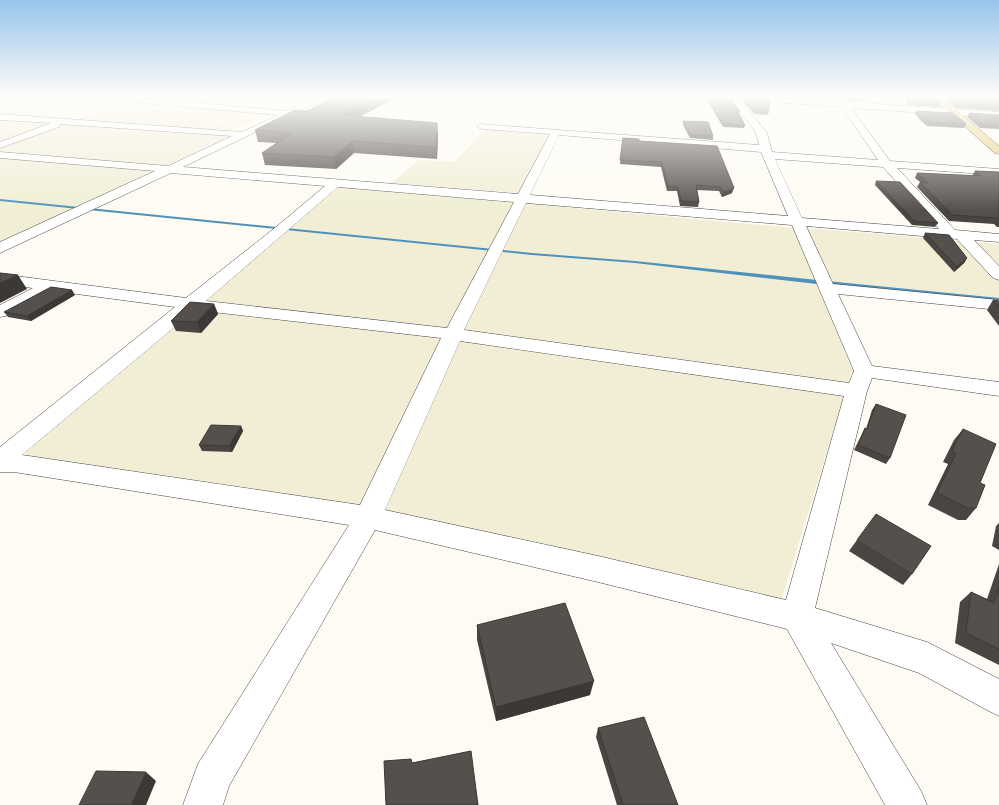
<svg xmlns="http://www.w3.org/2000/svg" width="999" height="805" font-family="'Playfair Display',serif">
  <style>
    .farmland { fill: #f1eed5 }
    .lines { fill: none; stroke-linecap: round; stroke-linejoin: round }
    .stream { fill: #4e92bc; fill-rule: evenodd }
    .minor-casing { stroke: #424242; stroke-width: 1 }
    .major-casing { stroke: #202020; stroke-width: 1 }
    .minor { fill: #fff; fill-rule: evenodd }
    .major { fill: #e7cb79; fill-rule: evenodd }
    .wall { fill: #4a4542 }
    .shaded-wall { fill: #3c3836 }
    .building { fill: #56504d; stroke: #3c3836 }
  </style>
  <rect width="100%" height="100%" fill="#fdfbf3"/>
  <g class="farmland">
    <path d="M0 98H97L122 101 99 109 70 107 54 112H61L45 118 17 117 72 99 14 117 0 116V110L37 99 17 104 6 102 0 104Z"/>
    <path d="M138 98 222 99 239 98 216 106Z"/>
    <path d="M129 102 178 106 128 125 76 120Z"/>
    <path d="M180 106 236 111 224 117 240 111 272 114 227 132 218 131 230 126 216 119 189 129 131 125Z"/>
    <path d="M0 120 230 136 0 243Z"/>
    <path d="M214 120 228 126 215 131 191 129Z"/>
    <path d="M485 130 550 134 519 193 391 183 419 160 454 162Z"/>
    <path d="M331 186 794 228 852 370 781 601 14 463 190 304Z"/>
    <path d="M807 228 999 244V301L829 281Z"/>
  </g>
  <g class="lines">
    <path class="stream" d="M0 199 532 253 635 261 817 280 999 298V302L817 284 635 263 532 255 0 201Z"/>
    <defs>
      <path id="minor" d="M105 98H141L287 111 315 98H326L183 167 518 194 550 134 482 129 479 128 477 126 479 124 759 145C757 123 738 117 730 98H738L767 133 772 152 878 160 842 107 743 100 739 98H784L838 102 836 98H844L847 102 999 112V118L851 108 890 161 999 169V175L897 168 955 230 999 234V242L974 240 999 266V280L993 278 957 239 806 226 833 284 999 300V310L838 294 872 366 999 382V396L872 378 867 391 815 608 927 642 999 679V716L987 710 919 673 831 643 921 791 927 805H885L787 629 598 582 375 530 229 786 223 805H183L198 764 349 525 14 472H0V447L175 307 54 291 6 316 0 317V305L33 288 0 284V274L186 298 276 227 325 186 171 173 0 253V242L155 171 0 158V152L168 166 232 136 60 124 59 127 0 148V142L51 123 0 120V114L242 132 278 115 109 100ZM559 135 761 152 788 216 530 195ZM775 159 883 167 939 229 802 218ZM338 187 514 202 447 328 206 301ZM526 203 792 225 854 371 849 383 464 330ZM195 310 441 338 360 505 22 455ZM460 341 844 396 786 600 598 556 385 510Z"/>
      <path id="major" d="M933 98H942L999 146V154L995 153Z"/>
    </defs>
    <use href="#minor" class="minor-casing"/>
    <use href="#major" class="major-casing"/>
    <use href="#minor" class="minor"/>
    <use href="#major" class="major"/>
  </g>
  <g class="wall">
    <path d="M335 98H395L361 116 438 134 437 159 354 153 336 169 265 165 262 153 277 143 258 142 255 130 306 111Z"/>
    <path d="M706 98H731L733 102 740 111 739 114 745 125 744 128 723 127Z"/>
    <path d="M744 98 769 111 768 115 754 114 743 101Z"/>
    <path d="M820 98H836L835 100 820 99Z"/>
    <path d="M846 98H863L862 101H848Z"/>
    <path d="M904 98H938L942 103 940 107 908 105Z"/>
    <path d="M944 98H999V111L956 108Z"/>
    <path d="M916 111 966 124 964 128 927 126 920 120 915 114Z"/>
    <path d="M969 113 999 115V129L980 128 967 117Z"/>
    <path d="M683 121 713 136V140L690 138 683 125Z"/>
    <path d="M623 138 639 141 732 193 722 197 719 191 697 190 699 202 698 207 680 206 677 191H667L661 167 620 164Z"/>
    <path d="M975 171 999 172V227H997L994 224 949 221 917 187 920 182 915 178 917 173 972 176Z"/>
    <path d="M876 181 938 223 935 227 912 225 875 185Z"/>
    <path d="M925 233 967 258 964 263 954 272 923 238Z"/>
    <path d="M75 295 31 321 8 317 4 312Z"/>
    <path d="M993 300 999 301V326L987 310Z"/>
    <path d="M214 304 218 314 201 333 176 331 171 321Z"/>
    <path d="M876 404 890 458 886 464 854 450 865 428 866 429 872 410Z"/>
    <path d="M241 426 243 431 232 452 202 451 199 445Z"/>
    <path d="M963 429 980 483 976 508 966 520H958L928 505 948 464 943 462 954 440Z"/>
    <path d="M999 523V550L992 546 996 526Z"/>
    <path d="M857 540 912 574 903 585 849 551Z"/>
    <path d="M999 564V665L955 643 960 602 971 592 987 599Z"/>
    <path d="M477 625 590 695 496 721 477 640Z"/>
    <path d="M598 728 678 805H617L596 737Z"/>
  </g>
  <g class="shaded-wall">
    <path d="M375 98H395L343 125 341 115Z"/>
    <path d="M437 123 438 134 437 159 436 147Z"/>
    <path d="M352 141 354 153 336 169 334 157Z"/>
    <path d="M734 188 732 193 722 197 724 192Z"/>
    <path d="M967 258 964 263 954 272 957 267Z"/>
    <path d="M18 275 27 289 0 303V283Z"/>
    <path d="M72 290 75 295 31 321 27 316Z"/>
    <path d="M214 304 218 314 201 333 197 322Z"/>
    <path d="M241 426 243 431 232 452 229 446Z"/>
    <path d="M594 681 590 695 496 721V707Z"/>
    <path d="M146 772 156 781 146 805H131Z"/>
  </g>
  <g class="building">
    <path d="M335 98H375L341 115 437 123 436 147 352 141 334 157 262 153 292 133 255 130 295 110 306 111Z"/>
    <path d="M709 98H731L733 102 740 111H737L745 125 723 124Z"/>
    <path d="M744 98 769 100V111H754Z"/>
    <path d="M908 98H938L942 103 910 100Z"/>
    <path d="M951 98H999V107L958 104Z"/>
    <path d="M916 111 953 113 966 124 929 122 921 117Z"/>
    <path d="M969 113 999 115V125L983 124Z"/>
    <path d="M683 121 708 122 713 136 691 135Z"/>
    <path d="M623 138 639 139V141L717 146 734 188 724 192 720 187 696 185 699 202 681 201 678 187 668 186 662 162 620 160Z"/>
    <path d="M975 171 999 172V220L997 218 952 215 920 182 928 183 917 173 981 176Z"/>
    <path d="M876 181 900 182 938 223 914 221Z"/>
    <path d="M925 233 949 235 967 258 957 267Z"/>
    <path d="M0 273 18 275 0 283Z"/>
    <path d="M51 287 72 290 27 316 4 312Z"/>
    <path d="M993 300 999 301V307Z"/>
    <path d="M190 302 214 304 197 322 171 321Z"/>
    <path d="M876 404 906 415 890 458 858 445 865 428 867 429Z"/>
    <path d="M211 425 241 426 229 446 199 445Z"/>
    <path d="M963 429 996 444 980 483 985 485 976 508H968L937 493 956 453 952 451Z"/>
    <path d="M876 514 931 546 912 574 857 540Z"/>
    <path d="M999 587V649L966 633 971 592 994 603Z"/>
    <path d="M565 603 594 681 496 707 477 625Z"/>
    <path d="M644 717 678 805H623L598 728Z"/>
    <path d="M471 751 478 805H386L384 761 411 759 412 763Z"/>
    <path d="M96 771 146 772 131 805H79Z"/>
  </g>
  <linearGradient id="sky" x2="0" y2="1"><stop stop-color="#97c4ea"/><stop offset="0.46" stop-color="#fefdfa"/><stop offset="1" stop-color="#fefdfa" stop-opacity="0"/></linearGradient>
  <rect width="999" height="211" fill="url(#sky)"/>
</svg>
